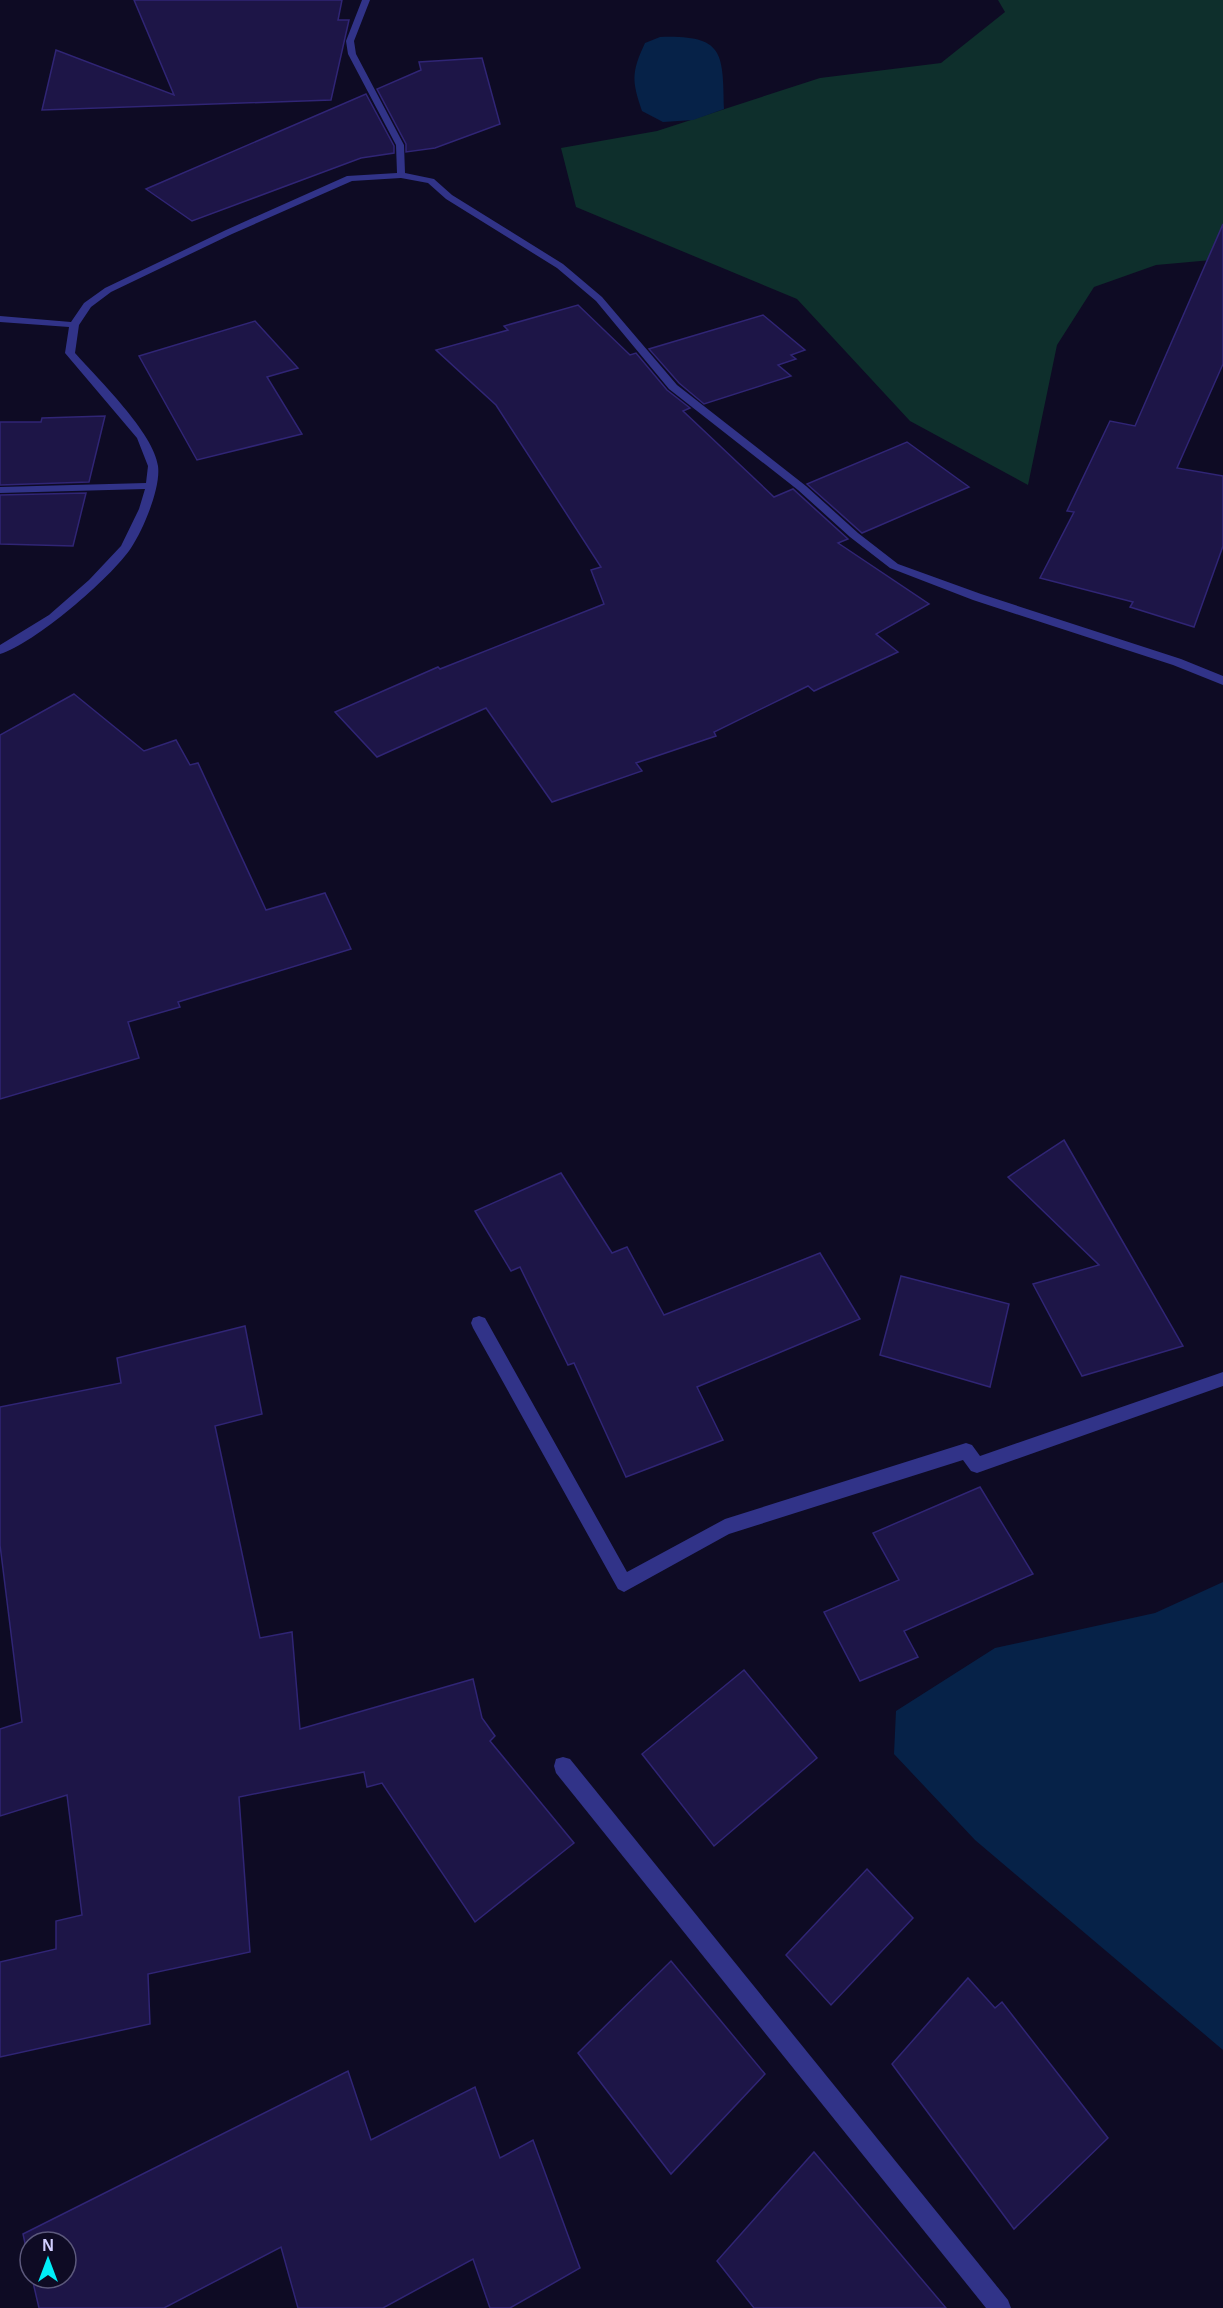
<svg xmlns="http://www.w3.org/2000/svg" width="1223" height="2308" font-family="Arial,sans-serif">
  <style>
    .green { fill: #0e2f2c }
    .water { fill: #062248 }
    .building { fill: #1d1547; stroke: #302575; stroke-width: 1.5 }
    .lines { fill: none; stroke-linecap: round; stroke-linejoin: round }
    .minor { fill: #313388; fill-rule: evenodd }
  </style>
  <rect width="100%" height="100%" fill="#0e0b24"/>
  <path class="green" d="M998 0H1223V259L1156 265 1094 287 1057 345 1028 485 910 421 797 299 576 207 561 148 657 131 820 78 941 63 1005 12Z"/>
  <g class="water">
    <path d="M660 37C724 35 723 52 724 109L693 120 663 122 642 111C632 81 631 73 645 43Z"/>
    <path d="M1223 1582V2050L975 1840 894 1754 896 1711 995 1648 1155 1613Z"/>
  </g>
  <g class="building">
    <path d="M134 0H342L338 20H349L331 100 42 110 56 50 174 95Z"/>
    <path d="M482 58 500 124 435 148 406 152V144L377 89 421 70 419 62Z"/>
    <path d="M366 94 394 146V153L361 158 192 221 146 189Z"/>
    <path d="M1223 224V364L1177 468 1223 476V546L1194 627 1130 607 1133 602 1040 578 1074 512 1067 511 1110 421 1135 426Z"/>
    <path d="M578 305 630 355 636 353 667 390 690 408 683 411 774 497 793 489 848 539 838 543 929 604 876 634 898 652 814 691 808 686 714 732 716 736 636 763 642 771 552 802 486 708 377 757 335 712 438 667 440 669 604 604 591 570 601 567 496 405 436 350 508 330 504 326Z"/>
    <path d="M763 315 805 350 791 355 796 359 778 365 791 376 704 404 679 383 649 349Z"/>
    <path d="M255 321 298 368 267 377 302 434 197 460 139 356Z"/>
    <path d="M105 416 89 482 0 485V422H41L42 418Z"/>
    <path d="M907 442 969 487 862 533 807 484Z"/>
    <path d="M86 493 73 546 0 544V495Z"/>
    <path d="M74 694 144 751 176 740 190 765 198 763 266 910 325 893 351 949 178 1002 180 1007 128 1022 139 1058 0 1099V735Z"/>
    <path d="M1064 1140 1131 1256 1183 1346 1082 1376 1033 1284 1099 1265 1008 1177Z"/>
    <path d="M561 1173 612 1253 627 1247 664 1315 820 1253 860 1319 697 1387 723 1440 626 1477 574 1363 568 1365 520 1267 511 1271 475 1211Z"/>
    <path d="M901 1276 1009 1304 990 1387 880 1355Z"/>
    <path d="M245 1326 262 1414 215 1426 260 1638 292 1632 300 1729 473 1679 482 1718 495 1736 490 1741 574 1843 475 1922 382 1783 367 1787 364 1772 239 1797 250 1952 148 1974 150 2024 0 2057V1962L56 1949V1921L82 1915 67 1795 0 1816V1729L22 1722 0 1545V1407L121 1383 117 1358Z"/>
    <path d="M980 1487 1033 1574 904 1631 918 1657 860 1681 824 1612 899 1580 873 1533Z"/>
    <path d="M744 1670 817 1758 714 1846 642 1754Z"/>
    <path d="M867 1869 913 1918 831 2005 786 1955Z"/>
    <path d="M671 1961 765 2074 671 2174 578 2053Z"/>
    <path d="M968 1978 995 2008 1002 2002 1108 2138 1014 2229 892 2064Z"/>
    <path d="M348 2071 371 2140 475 2087 500 2158 533 2140 580 2268 510 2308H490L473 2259 383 2308H298L281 2247 164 2308H39L32 2278H66V2242H30V2266L23 2234Z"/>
    <path d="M814 2152 946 2308H754L717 2261Z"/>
  </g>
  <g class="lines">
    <g class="minor">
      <path d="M362 0H370L354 41 356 54 404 145 405 173 434 179 452 195 563 264 602 297 677 385 806 486 858 533 898 564 981 594 1181 659 1223 676V685L1173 665 973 600 890 568 850 537 798 490 669 389 596 301 557 268 446 199 428 183 401 178 352 181 232 234 111 292 91 307 79 325 75 353C98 379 154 433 158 466 161 488 143 530 131 548 111 578 34 644 0 654V645L49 615 89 580 121 546 139 509 145 489 0 493V487L146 483 148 466 137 438 65 353 69 327 0 322V316L71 322 84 303 105 288 226 230 347 176 397 173 396 145 348 54 346 41Z"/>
      <path d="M479 1316 485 1318 627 1572 725 1519 966 1443 972 1445 980 1456 1223 1372V1386L977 1473 971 1471 963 1460 729 1534 624 1592 618 1589 473 1328 471 1323 473 1318Z"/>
      <path d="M563 1757 570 1759 1008 2300 1011 2308H986L556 1773 554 1766 556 1759Z"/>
    </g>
  </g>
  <g transform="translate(48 2260)"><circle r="28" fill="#0e0b24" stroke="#5c597c" stroke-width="1.5"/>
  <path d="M0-4.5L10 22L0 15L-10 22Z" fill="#00eef9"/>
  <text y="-9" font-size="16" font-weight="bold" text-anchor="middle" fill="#d1ceff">N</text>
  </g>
</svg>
